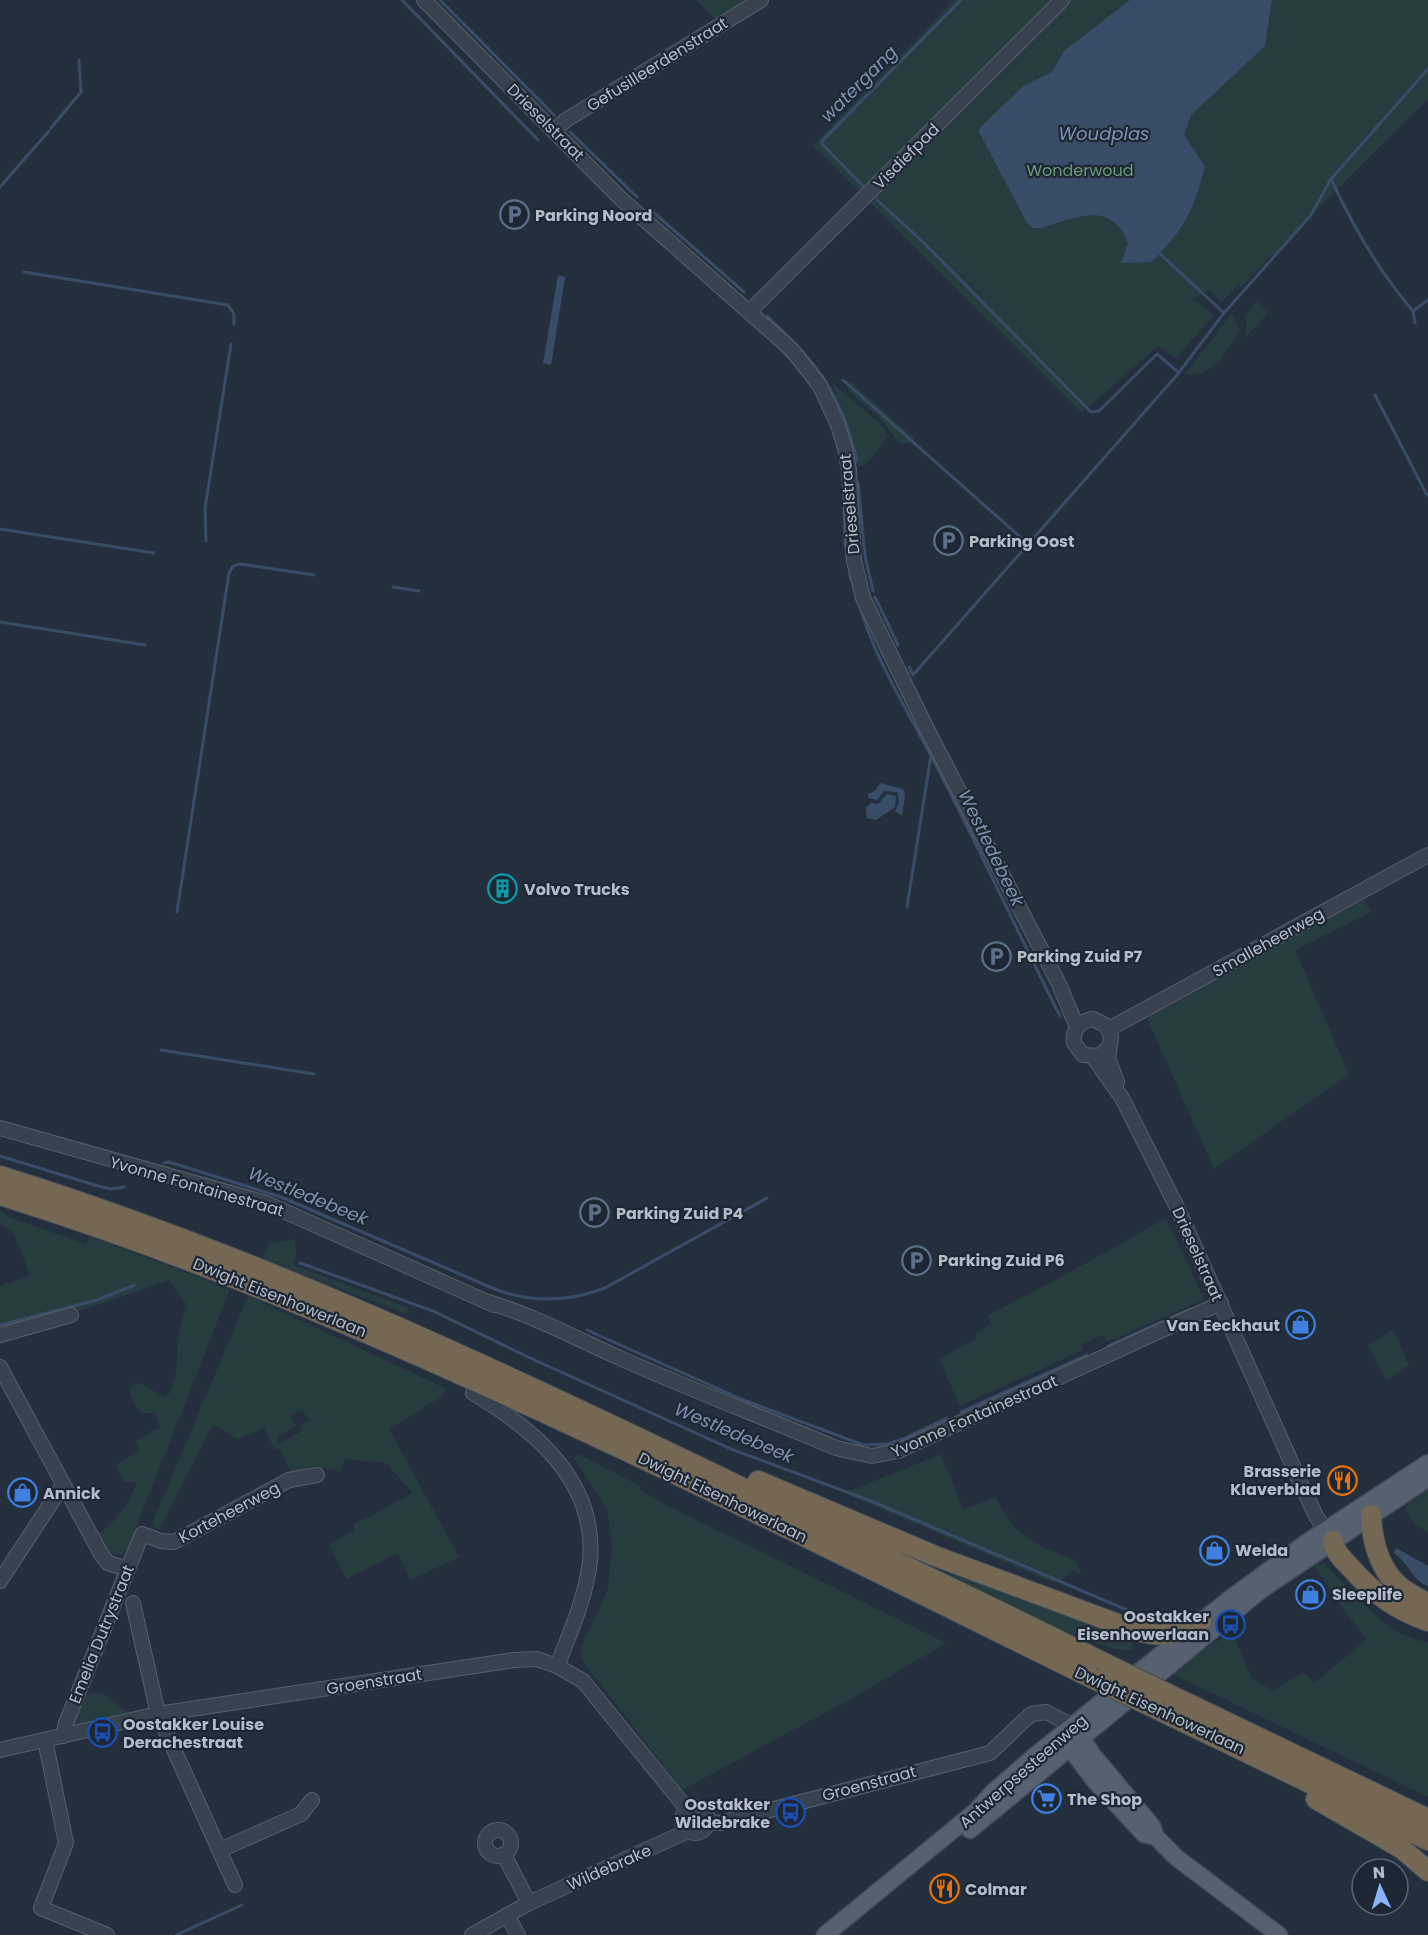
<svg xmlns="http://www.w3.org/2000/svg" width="1428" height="1935" font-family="Poppins,sans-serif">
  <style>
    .green { fill: #263c3f; fill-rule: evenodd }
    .water { fill: #394c67 }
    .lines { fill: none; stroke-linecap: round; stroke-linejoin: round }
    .stream { stroke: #394c67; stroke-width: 3 }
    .minor-casing { stroke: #565f6c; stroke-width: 16 }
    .major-casing { stroke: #414a57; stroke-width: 19 }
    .highway-casing { stroke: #434c59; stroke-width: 22 }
    .minor { stroke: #38414e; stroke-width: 14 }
    .major { stroke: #56606e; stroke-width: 16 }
    .highway { stroke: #746855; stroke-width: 20 }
    .highway-bridge-casing { stroke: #434c59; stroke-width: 22; stroke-linecap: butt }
    .highway-bridge { stroke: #746855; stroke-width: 20 }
    .labels { text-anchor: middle; stroke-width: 4.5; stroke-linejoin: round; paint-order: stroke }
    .street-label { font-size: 16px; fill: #b4bcc9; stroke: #1d2633 }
    .park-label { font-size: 16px; fill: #6b9a76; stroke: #1d2633 }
    .poi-label { font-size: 16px; font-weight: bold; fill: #b4bcc9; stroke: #1d2633; text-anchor: start }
    .water-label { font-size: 18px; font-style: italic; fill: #7c92b1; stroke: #1d2633 }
  </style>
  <rect width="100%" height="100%" fill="#242f3e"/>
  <g class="green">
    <path d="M697 0H756L718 23Z"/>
    <path d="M954 0H1428V99L1311 215 1278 252 1268 258 1242 287 1238 284 1222 302 1209 290 1194 299 1214 315 1176 358 1158 346 1082 413 813 146Z"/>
    <path d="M1256 301 1268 313 1246 337V315Z"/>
    <path d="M1231 314 1240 329C1231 348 1210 380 1185 374Z"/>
    <path d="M849 380 915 439 905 444 898 442 879 417 848 391Z"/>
    <path d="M832 383 878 422 889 435 869 461 861 467 855 463 849 432Z"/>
    <path d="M1361 896 1371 912 1295 950 1349 1074 1214 1169 1147 1018Z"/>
    <path d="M0 1210 8 1217 86 1244 89 1236 230 1289 127 1550 123 1555C108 1555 103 1546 97 1534 117 1523 129 1503 137 1482H125L115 1465 140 1451 135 1441 160 1427 155 1413H142C136 1406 129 1397 130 1388L134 1383 145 1385 163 1397 170 1393 176 1374 179 1330 187 1305 169 1280 92 1307 0 1333V1286L30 1275 13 1231 0 1224Z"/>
    <path d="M1166 1218 1204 1299 1107 1342 1103 1335 1081 1344 1083 1350 960 1406 939 1359 976 1339V1333L991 1324 988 1315 1058 1279Z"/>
    <path d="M295 1239 296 1257 293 1265 409 1308 406 1314 263 1259 269 1243Z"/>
    <path d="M248 1296 447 1389 441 1397 389 1429 459 1557 410 1580 398 1553 346 1579 329 1544 355 1530 353 1525 413 1493 386 1463 345 1459 340 1472 313 1466 293 1476 279 1448 275 1450 264 1428 237 1439 213 1425 159 1530 154 1525V1519ZM302 1410 309 1420 300 1426 302 1431 278 1445 277 1437 296 1426 290 1416Z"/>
    <path d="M1393 1330 1409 1365 1386 1380 1368 1345Z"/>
    <path d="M579 1454 640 1486 641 1491 666 1505 946 1643 856 1696 682 1790 582 1660 581 1648 608 1589 612 1544 607 1510 574 1458Z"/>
    <path d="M941 1454 963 1510 996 1497C1012 1538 1038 1545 1076 1561L1082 1575 1073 1571 1058 1582H1051L844 1493Z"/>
    <path d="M1428 1487V1533L1414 1523 1406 1511 1408 1500Z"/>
    <path d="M1324 1563C1354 1590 1384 1637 1428 1642V1797L1168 1672 1232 1632 1251 1677 1273 1691 1303 1672 1314 1683 1366 1640 1314 1566Z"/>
    <path d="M954 1567 1132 1637V1650C1101 1655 983 1592 950 1576Z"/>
    <path d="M102 1693 125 1711 137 1713 75 1727 72 1724 84 1694Z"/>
  </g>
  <g class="water">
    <path d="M1130 0H1272L1265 46 1191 115 1184 135 1205 166C1194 210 1184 231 1151 262L1121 263 1128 243C1112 199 1075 218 1041 228H1033L1027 223 978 130 1023 86 1052 72 1064 51Z"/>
    <path d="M558 275 565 277 551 365 543 363Z"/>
    <path d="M880 783 903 789 905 794 902 816 895 811 899 802 897 792 884 791 877 800 868 798V794L875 791Z"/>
    <path d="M887 794 896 796 895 807 876 820 867 818 866 808 871 803 878 804Z"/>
    <path d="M1396 1548 1428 1566V1586C1414 1582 1407 1561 1394 1553Z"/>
  </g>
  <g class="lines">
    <g class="stream">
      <path d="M402 0 538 140"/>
      <path d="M440 0 554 115"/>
      <path d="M51 128 81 92 79 60"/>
      <path d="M570 132 637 197"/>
      <path d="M1331 179C1353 226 1379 272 1413 311L1428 300"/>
      <path d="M0 187 49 131"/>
      <path d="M865 188 822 144V141L961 0"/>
      <path d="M877 200 922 241 1091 412 1099 411 1157 354 1179 373"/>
      <path d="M652 211 744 292"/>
      <path d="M1160 254 1224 313"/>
      <path d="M24 272 228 305 234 314V324"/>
      <path d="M1413 311 1415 323"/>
      <path d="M767 316C818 363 840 392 857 460"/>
      <path d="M779 347 793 362"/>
      <path d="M843 380 1027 543"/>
      <path d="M1375 395 1427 495"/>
      <path d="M858 483 865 556 873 591"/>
      <path d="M844 496 845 543 851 580"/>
      <path d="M0 529 154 553"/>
      <path d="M206 541 205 508 231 344"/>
      <path d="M393 587 419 591"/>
      <path d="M875 597 898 645"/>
      <path d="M859 604C876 663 911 716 939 771 981 852 1019 935 1060 1016"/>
      <path d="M0 622 145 645"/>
      <path d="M909 667 913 675 1177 375 1224 313 1311 215 1331 179 1428 69"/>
      <path d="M907 907 931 755"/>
      <path d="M177 912 229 573 233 566 240 564 314 575"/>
      <path d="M161 1050 314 1074"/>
      <path d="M0 1156 98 1186 111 1189 124 1187"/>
      <path d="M164 1163 169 1162 281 1197 497 1290C534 1303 569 1302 605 1288L767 1198"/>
      <path d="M300 1263 433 1311 528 1357 731 1449 871 1501 1160 1624"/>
      <path d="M0 1325 97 1300 135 1285"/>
      <path d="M587 1330 741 1399 863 1445 887 1444 903 1439 947 1418"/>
      <path d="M1108 1346 1190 1309"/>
      <path d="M961 1412 1087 1355"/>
      <path d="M176 1935 242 1905"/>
    </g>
    <defs>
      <g id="minor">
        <path d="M424 0 620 198 792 350 820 386 838 425 845 448 849 470 854 560 863 598 927 729 1058 982 1077 1027"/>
        <path d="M555 130 566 120 761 0"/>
        <path d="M749 312 1062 0"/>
        <path d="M1109 1029 1428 855"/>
        <path d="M1109 1047 1100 1056 1083 1055 1074 1043C1072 1029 1080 1021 1093 1019L1107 1026 1111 1037 1108 1058 1117 1082"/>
        <path d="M1093 1057 1122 1098 1176 1205 1301 1484 1316 1516 1331 1538"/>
        <path d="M0 1128 266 1203 494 1305"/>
        <path d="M488 1302C535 1316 577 1339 622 1359 692 1390 765 1418 836 1448L872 1456 898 1451 1221 1303"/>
        <path d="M0 1335 71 1315"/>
        <path d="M0 1367 101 1554 108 1563 127 1569"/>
        <path d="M473 1393C535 1430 597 1481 590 1561 586 1597 570 1633 557 1666"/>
        <path d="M0 1581 63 1485"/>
        <path d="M133 1603 158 1714 235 1885"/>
        <path d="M63 1736 66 1723 142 1534 161 1541 174 1542 289 1480 317 1475"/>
        <path d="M45 1740 66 1843 41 1908 107 1935"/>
        <path d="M0 1750 158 1714 514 1660 537 1659 557 1666 583 1681 687 1809"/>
        <circle cx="695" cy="1820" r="13"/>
        <path d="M709 1822 720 1823 990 1753 1031 1714 1046 1712 1073 1726"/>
        <circle cx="498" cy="1843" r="13"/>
        <path d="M220 1850 301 1814 312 1800"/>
        <path d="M504 1855 529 1903"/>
        <path d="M507 1915 518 1935"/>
        <path d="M472 1935 529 1903 688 1831"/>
      </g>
      <g id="major">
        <path d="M1076 1730 1092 1754 1152 1826 1156 1837"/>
        <path d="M1063 1739 1095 1781 1144 1834 1156 1837 1177 1858 1279 1935"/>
        <path d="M970 1830 1261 1590 1428 1478"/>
        <path d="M825 1935 976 1811 992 1793 1036 1755 1231 1598 1306 1543 1428 1463"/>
      </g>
      <g id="highway">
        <path d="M0 1176C251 1254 488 1365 724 1479 852 1541 981 1601 1108 1665"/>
        <path d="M0 1195C171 1248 335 1317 497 1391 698 1482 895 1581 1092 1678"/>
        <path d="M758 1481 935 1556 1134 1630C1164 1639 1173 1634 1201 1621"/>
        <path d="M1371 1515C1372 1540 1379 1569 1399 1586 1408 1594 1419 1598 1428 1604"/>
        <path d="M1333 1541C1334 1551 1343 1560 1351 1568 1373 1593 1396 1610 1428 1621"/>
        <path d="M1170 1695 1428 1819"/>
        <path d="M1155 1708 1428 1840"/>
        <path d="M1316 1799 1401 1848 1428 1871"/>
      </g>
    </defs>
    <use href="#minor" class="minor-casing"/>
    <use href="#major" class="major-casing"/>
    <use href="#highway" class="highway-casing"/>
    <use href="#minor" class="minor"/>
    <use href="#major" class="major"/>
    <use href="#highway" class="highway"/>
    <defs>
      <g id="highway-bridge">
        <path d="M1108 1665 1170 1695"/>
        <path d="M1092 1678 1155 1708"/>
      </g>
    </defs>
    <use href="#highway-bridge" class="highway-bridge-casing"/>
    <use href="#highway-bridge" class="highway-bridge"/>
  </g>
  <defs>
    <symbol id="parking-ring" viewBox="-11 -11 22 22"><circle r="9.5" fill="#1d2633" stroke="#5c6f8a" stroke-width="1.5"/><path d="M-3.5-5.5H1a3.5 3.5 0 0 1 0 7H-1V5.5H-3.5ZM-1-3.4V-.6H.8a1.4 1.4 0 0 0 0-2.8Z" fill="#5c6f8a"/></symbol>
    <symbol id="building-ring" viewBox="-11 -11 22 22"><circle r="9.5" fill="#1d2633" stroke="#0f9aa8" stroke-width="1.5"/><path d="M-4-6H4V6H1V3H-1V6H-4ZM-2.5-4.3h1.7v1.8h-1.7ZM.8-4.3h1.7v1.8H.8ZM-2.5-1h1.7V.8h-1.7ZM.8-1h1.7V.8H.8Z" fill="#0f9aa8"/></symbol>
    <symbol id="shop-ring" viewBox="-11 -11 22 22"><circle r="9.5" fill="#1d2633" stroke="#3f7fe0" stroke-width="1.5"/><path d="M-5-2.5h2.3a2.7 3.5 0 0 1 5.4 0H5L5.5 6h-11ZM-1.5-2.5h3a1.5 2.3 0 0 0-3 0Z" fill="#3f7fe0"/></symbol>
    <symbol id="restaurant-ring" viewBox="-11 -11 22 22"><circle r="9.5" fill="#1d2633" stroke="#e8710a" stroke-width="1.5"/><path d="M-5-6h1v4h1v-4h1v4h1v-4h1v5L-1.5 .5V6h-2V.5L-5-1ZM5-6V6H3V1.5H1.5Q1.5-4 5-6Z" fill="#e8710a"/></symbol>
    <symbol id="bus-ring" viewBox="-11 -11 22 22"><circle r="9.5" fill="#1d2633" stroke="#1a4fb4" stroke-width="1.5"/><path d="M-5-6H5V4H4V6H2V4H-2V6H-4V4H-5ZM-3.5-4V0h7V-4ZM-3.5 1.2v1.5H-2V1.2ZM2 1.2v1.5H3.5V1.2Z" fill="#1a4fb4"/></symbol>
    <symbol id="supermarket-ring" viewBox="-11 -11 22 22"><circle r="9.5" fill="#1d2633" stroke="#3f7fe0" stroke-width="1.5"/><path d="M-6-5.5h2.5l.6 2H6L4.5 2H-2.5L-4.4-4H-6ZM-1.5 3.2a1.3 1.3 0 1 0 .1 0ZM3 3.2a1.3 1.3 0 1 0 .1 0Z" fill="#3f7fe0"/></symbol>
  </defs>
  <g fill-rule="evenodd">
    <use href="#parking-ring" x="498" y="198" width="33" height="33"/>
    <use href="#parking-ring" x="932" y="524" width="33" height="33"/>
    <use href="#building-ring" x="486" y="872" width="33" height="33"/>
    <use href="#parking-ring" x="980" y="940" width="33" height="33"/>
    <use href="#parking-ring" x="578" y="1196" width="33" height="33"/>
    <use href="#parking-ring" x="900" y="1244" width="33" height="33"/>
    <use href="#shop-ring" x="1284" y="1308" width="33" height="33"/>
    <use href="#restaurant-ring" x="1326" y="1464" width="33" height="33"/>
    <use href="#shop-ring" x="6" y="1476" width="33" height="33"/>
    <use href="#shop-ring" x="1198" y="1534" width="33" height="33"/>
    <use href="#shop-ring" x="1294" y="1578" width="33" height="33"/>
    <use href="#bus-ring" x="1214" y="1608" width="33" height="33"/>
    <use href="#bus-ring" x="86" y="1716" width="33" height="33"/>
    <use href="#supermarket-ring" x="1030" y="1782" width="33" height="33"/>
    <use href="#bus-ring" x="774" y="1796" width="33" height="33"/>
    <use href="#restaurant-ring" x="928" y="1872" width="33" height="33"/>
  </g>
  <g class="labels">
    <g class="street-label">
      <text transform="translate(657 64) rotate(-32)" y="6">Gefusilleerdenstraat</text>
      <text transform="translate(546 122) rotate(45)" y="6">Drieselstraat</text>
      <text transform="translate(906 156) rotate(-45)" y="6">Visdiefpad</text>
      <text transform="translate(849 504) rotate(-95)" y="6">Drieselstraat</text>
      <text transform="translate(1268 942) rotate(-29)" y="6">Smalleheerweg</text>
      <text transform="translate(197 1186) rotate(16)" y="6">Yvonne Fontainestraat</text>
      <text transform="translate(1198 1254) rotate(66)" y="6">Drieselstraat</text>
      <text transform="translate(280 1297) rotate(22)" y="6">Dwight Eisenhowerlaan</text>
      <text transform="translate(974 1416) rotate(-24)" y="6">Yvonne Fontainestraat</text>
      <text transform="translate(723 1497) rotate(26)" y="6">Dwight Eisenhowerlaan</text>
      <text transform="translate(229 1512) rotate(-28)" y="6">Korteheerweg</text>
      <text transform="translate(101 1634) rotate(-68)" y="6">Emelia Dutrystraat</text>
      <text transform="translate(374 1681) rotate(-9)" y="6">Groenstraat</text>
      <text transform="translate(1160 1710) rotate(25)" y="6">Dwight Eisenhowerlaan</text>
      <text transform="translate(1023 1771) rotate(-41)" y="6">Antwerpsesteenweg</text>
      <text transform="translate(869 1783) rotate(-15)" y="6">Groenstraat</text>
      <text transform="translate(609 1867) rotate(-24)" y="6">Wildebrake</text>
    </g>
    <g class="park-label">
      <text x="1080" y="176">Wonderwoud</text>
    </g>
    <g class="poi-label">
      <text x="535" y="221">Parking Noord</text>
      <text x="969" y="547">Parking Oost</text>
      <text x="524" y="895">Volvo Trucks</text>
      <text x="1017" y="962">Parking Zuid P7</text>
      <text x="616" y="1219">Parking Zuid P4</text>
      <text x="938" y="1266">Parking Zuid P6</text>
      <text x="1280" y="1331" text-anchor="end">Van Eeckhaut</text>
      <text x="1321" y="1477" text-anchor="end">Brasserie<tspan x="1321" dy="18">Klaverblad</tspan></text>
      <text x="43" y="1499">Annick</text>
      <text x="1235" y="1556">Welda</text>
      <text x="1332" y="1600">Sleeplife</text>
      <text x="1209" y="1622" text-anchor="end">Oostakker<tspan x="1209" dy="18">Eisenhowerlaan</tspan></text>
      <text x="123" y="1730">Oostakker Louise<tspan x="123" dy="18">Derachestraat</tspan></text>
      <text x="1067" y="1805">The Shop</text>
      <text x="770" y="1810" text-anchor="end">Oostakker<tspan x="770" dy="18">Wildebrake</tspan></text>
      <text x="965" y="1895">Colmar</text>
    </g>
    <g class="water-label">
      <text transform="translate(859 84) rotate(-45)" y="6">watergang</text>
      <text x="1104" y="140">Woudplas</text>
      <text transform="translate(991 848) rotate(64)" y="6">Westledebeek</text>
      <text transform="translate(308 1196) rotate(22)" y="6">Westledebeek</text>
      <text transform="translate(734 1433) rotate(23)" y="6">Westledebeek</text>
    </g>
  </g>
  <g transform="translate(1380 1887) rotate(356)"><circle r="28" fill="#1d2633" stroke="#59626f" stroke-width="1.5"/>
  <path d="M0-4.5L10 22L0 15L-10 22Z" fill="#8ab4f8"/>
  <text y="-9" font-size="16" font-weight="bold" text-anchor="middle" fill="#b4bcc9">N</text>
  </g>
</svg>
